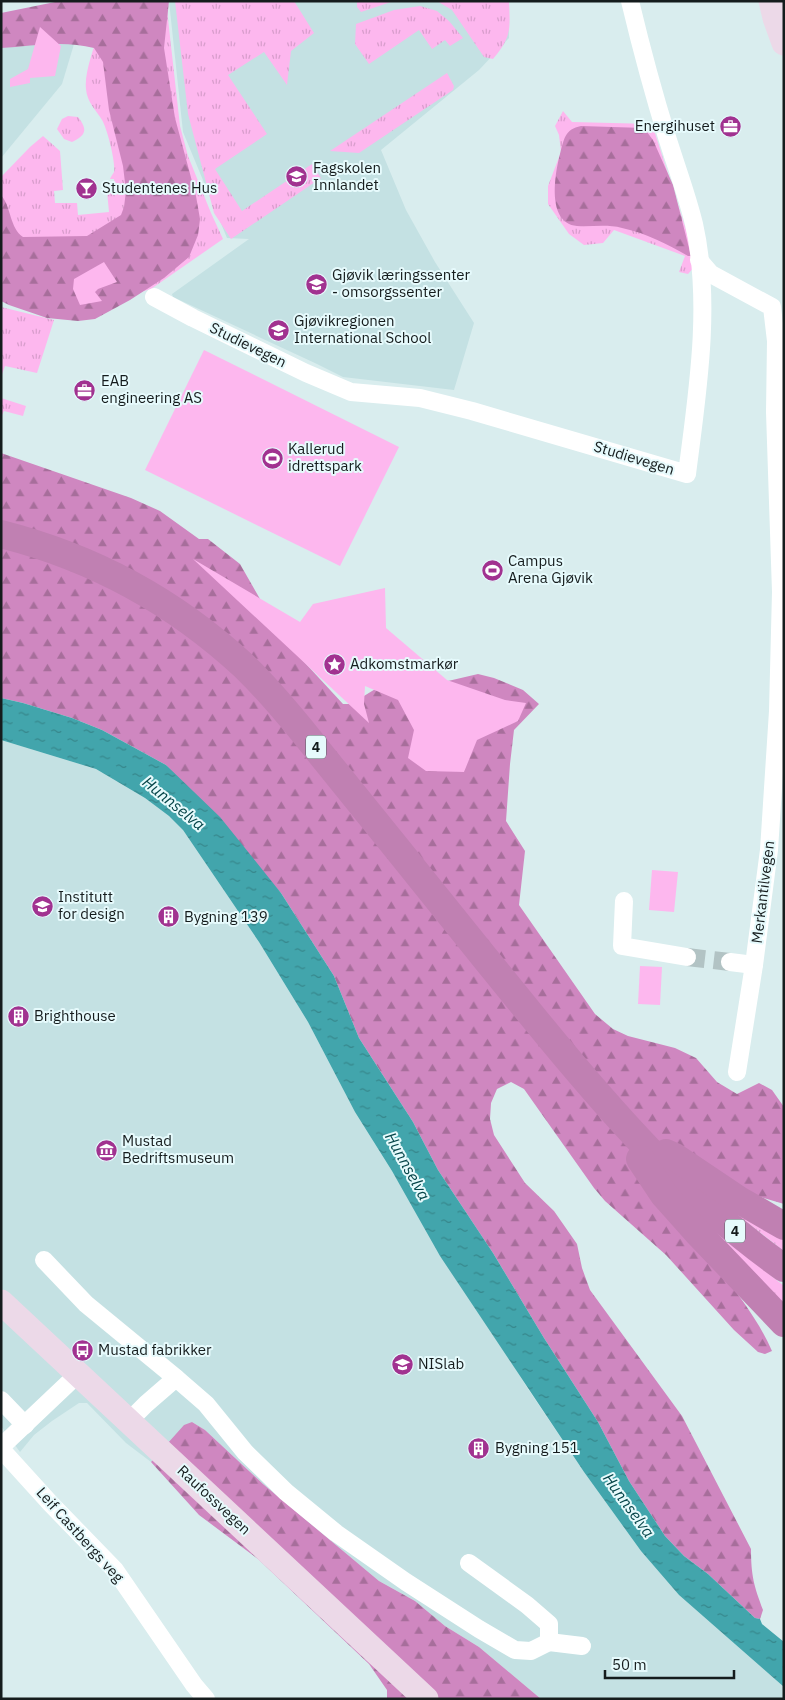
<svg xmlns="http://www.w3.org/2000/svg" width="785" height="1700" font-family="'IBM Plex Sans',sans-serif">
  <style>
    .built { fill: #c4e1e3 }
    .grass { fill: url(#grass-tufts) }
    .forest { fill: url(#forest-firs) }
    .park { fill: #fdb7ee }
    .water { fill: url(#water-ripples) }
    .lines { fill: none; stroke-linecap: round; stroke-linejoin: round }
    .street-tunnel { stroke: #b2c3c4; stroke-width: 18; stroke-dasharray: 18 9; stroke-linecap: butt }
    .street { stroke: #fff; stroke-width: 18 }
    .secondary { stroke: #ecd9e8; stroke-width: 25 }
    .highway { stroke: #c080b2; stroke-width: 28 }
    .labels { text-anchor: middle; stroke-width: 4; stroke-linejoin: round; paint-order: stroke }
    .shield { fill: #e6fafc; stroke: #545f60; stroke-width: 1 }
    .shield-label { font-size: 14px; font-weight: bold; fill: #151c1d }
    .poi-label { font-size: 15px; fill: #151c1d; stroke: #e6fafc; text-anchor: start }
    .street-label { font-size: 15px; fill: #151c1d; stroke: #e6fafc }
    .water-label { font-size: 16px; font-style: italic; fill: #064549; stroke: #e6fafc }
  </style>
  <defs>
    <pattern id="grass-tufts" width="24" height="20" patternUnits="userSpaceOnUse" patternTransform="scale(1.25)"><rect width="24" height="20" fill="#fdb7ee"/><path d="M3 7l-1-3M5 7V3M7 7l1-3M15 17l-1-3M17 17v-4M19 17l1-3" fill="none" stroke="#d89dcc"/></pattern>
    <pattern id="forest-firs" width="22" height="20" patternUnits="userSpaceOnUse" patternTransform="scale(1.25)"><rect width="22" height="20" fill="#cf87c0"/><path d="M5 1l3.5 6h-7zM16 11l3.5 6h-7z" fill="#a76e9b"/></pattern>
    <pattern id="water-ripples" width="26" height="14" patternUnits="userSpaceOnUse" patternTransform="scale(1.25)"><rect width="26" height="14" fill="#42a5ac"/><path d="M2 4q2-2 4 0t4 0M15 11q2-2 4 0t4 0" fill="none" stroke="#36868b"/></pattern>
  </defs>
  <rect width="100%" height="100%" fill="#d9edee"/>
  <g class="built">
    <path d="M169 1H508L509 38 479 70 381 150 406 210 435 262 474 323 454 390 343 377 317 364 173 297 172 294 249 239 227 238 183 132Z"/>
    <path d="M84 11 62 84 1 158V20Z"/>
    <path d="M1 740 96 769 145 798 169 816 183 830 259 942 308 1022 355 1112 528 1389 584 1472 641 1551 679 1595 784 1687V1699H541L479 1647 445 1626 415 1601 379 1581 263 1484 205 1430 192 1422 151 1462 126 1443 87 1403H79L52 1421 34 1435 20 1452 1 1426Z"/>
  </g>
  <g class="grass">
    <path d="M166 1 180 126 188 156 211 213 223 239 151 289 65 313 1 292V177L30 147 43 136 60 151 63 190 54 191 55 203H77L78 215 109 212 107 191 115 190 114 179H110C111 176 113 174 114 172 116 163 107 128 102 120 96 110 87 102 86 89 84 73 94 49 98 33Z"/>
    <path d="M175 1H294L314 33 291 51 287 85 264 52 228 75 267 134 215 169 242 211 312 164 321 178 231 239 214 213 188 114Z"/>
    <path d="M357 1H394L361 12 357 7Z"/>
    <path d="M437 1H509C510 29 512 37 493 59L484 57 452 10Z"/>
    <path d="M420 6 437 11 449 21 463 38 450 46 445 40 432 49 419 30 369 64 355 44 356 24 394 10Z"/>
    <path d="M447 73 454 86 453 90 359 153 330 151Z"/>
    <path d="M563 111 572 122 652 124 697 264 688 274 679 272 685 256 614 230 603 243 584 245 569 234 548 204V186L561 152 559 135 555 126Z"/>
    <path d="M68 116 78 117C88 130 86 135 72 142L64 139 57 129 62 119Z"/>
    <path d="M1 307 54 320 37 373 5 366 1 377Z"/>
    <path d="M1 398 26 406 23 416 4 411 1 417Z"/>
    <path d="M731 1210 784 1237V1251Z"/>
    <path d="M692 1212 784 1286V1306Z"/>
  </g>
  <g class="forest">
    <path d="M60 1H169L164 48 175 118 196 196 200 219 198 235 189 257 164 278 130 300 95 319 78 321 47 318 9 305 1 301V195C11 206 10 229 23 237L87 236 121 215 124 207 126 191 123 166 109 110 103 62 94 48C64 40 32 46 1 48V13Z"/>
    <path d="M581 126 644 128 653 140 673 185 691 256H688C667 244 646 233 622 228 607 224 592 227 577 226 546 223 555 173 560 154 564 139 565 129 581 126Z"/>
    <path d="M1 453 131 498 160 511 199 539H208L240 564 283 639 343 704H351L385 683 448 681 478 674 494 678 523 690 539 704 514 730 510 764 506 821 525 851 519 905 595 1014 613 1029 628 1036 675 1048 696 1058 717 1082 737 1094 759 1083 772 1090 784 1107V1204L747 1193 684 1226C713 1264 753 1307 772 1351L765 1354 758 1352 734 1330 666 1255 605 1201 594 1188 524 1089 511 1082 497 1089 491 1103 490 1119 494 1135 525 1183 554 1211 577 1244 582 1268 590 1290 682 1416 751 1549C751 1576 754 1586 763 1610L760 1619 755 1618 708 1574 684 1556 665 1536 629 1481 598 1422 544 1338 493 1253 438 1170 413 1122 359 1038 334 976 281 893 166 765 102 730 72 718 23 703 1 698Z"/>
    <path d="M192 1422 205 1430 263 1484 379 1581 415 1601 445 1626 479 1647 541 1699H387V1690L369 1664 258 1559 199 1515 151 1462 184 1425Z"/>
  </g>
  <g class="park">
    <path d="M40 27 61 46 55 76 30 78V83L10 87V79L28 69Z"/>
    <path d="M104 262 117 282 98 289 95 292 102 301 80 305 73 289 74 279Z"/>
    <path d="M204 350 399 447 340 566 145 470Z"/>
    <path d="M193 559 300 622 313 604 385 588 386 628 447 680 505 700 526 703 518 721 477 740 464 772 426 771 408 758 414 730 398 700 365 686 364 704 369 723Z"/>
    <path d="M652 870 678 872 674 912 649 910Z"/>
    <path d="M640 966 662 967 660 1005 638 1004Z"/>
  </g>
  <path class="water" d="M1 698 23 703 72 718 102 730 166 765 220 817 281 893 334 976 359 1038 413 1122 438 1170 493 1253 544 1338 598 1422 629 1481 665 1536 684 1556 708 1574 755 1618 760 1619 762 1624 784 1642V1687L679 1595 641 1551 584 1472 440 1256 392 1171 355 1112 308 1022 259 942 183 830 169 816 145 798 96 769 1 740Z"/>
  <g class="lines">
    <path class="street-tunnel" d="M687 957 730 962"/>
    <g class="street">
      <path d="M699 260 711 274 772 307 776 341 775 412 781 592 778 711 769 850 754 965 737 1072"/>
      <path d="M154 297 193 318 306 373 351 392 420 398 472 411 687 474C697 395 712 304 694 224 687 195 676 166 667 137 653 92 641 47 630 1"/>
      <path d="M624 901 622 946 687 957"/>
      <path d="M730 962 754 965"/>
      <path d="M44 1260 86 1304 176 1378"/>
      <path d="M1 1400 25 1425"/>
      <path d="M129 1421 146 1404 176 1378 206 1404 245 1452 286 1492 336 1533 406 1582 479 1629 515 1650 531 1651 549 1642V1624L527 1605 469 1563"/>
      <path d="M1 1447 78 1374"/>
      <path d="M1 1449 50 1503 115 1570 194 1685 206 1699"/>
      <path d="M549 1642 582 1646"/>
    </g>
    <g class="secondary">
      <path d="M771 1 775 18 784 43"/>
      <path d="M1 1302 426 1699"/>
    </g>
    <g class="highway">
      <path d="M1 534C92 557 175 602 244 666 273 694 298 725 323 757 348 788 373 819 399 851 443 906 488 962 533 1017 608 1109 686 1199 784 1268"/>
      <path d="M666 1153 675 1157 739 1200 784 1226"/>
      <path d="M640 1159 664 1195 697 1232 784 1323"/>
    </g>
  </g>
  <defs>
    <symbol id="office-disc" viewBox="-11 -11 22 22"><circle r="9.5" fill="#a13290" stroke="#e6fafc"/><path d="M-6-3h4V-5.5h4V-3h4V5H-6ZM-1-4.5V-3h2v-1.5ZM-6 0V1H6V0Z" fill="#fff"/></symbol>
    <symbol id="university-disc" viewBox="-11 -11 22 22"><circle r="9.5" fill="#a13290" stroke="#e6fafc"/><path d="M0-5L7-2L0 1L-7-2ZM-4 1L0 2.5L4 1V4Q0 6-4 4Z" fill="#fff"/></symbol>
    <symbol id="bar-disc" viewBox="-11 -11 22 22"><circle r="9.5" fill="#a13290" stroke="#e6fafc"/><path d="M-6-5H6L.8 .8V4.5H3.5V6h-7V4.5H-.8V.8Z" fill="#fff"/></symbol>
    <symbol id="school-disc" viewBox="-11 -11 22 22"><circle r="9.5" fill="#a13290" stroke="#e6fafc"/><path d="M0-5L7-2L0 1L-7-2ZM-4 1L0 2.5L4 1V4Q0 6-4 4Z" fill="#fff"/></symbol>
    <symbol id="stadium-disc" viewBox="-11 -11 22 22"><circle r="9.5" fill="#a13290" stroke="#e6fafc"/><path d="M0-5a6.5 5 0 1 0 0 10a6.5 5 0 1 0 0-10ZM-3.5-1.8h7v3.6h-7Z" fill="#fff"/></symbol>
    <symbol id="sight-disc" viewBox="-11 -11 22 22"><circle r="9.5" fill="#a13290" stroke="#e6fafc"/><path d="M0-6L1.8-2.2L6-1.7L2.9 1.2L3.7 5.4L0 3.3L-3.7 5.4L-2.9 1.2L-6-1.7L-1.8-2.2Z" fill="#fff"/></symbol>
    <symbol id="building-disc" viewBox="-11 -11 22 22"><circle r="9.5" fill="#a13290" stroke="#e6fafc"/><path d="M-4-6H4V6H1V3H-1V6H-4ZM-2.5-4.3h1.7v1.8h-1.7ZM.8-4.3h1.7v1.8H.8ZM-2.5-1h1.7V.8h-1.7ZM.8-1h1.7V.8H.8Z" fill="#fff"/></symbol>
    <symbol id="museum-disc" viewBox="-11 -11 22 22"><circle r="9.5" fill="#a13290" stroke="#e6fafc"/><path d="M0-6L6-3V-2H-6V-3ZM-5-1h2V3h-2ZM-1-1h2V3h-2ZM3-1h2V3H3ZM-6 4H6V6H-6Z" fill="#fff"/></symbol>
    <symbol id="bus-disc" viewBox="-11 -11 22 22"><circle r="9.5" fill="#a13290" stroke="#e6fafc"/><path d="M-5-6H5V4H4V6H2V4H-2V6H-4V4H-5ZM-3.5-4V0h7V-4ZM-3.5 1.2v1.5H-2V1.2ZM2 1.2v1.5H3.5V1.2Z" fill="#fff"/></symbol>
  </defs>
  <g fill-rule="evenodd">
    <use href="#office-disc" x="718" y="114" width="25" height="25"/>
    <use href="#university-disc" x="284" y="164" width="25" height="25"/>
    <use href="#bar-disc" x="74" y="176" width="25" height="25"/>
    <use href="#school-disc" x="304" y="272" width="25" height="25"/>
    <use href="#school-disc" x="266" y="318" width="25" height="25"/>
    <use href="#office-disc" x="72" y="378" width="25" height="25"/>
    <use href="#stadium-disc" x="260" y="446" width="25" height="25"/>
    <use href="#stadium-disc" x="480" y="558" width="25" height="25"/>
    <use href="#sight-disc" x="322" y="652" width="25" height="25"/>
    <use href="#university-disc" x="30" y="894" width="25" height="25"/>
    <use href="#building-disc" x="156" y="904" width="25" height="25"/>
    <use href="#building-disc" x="6" y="1004" width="25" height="25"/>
    <use href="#museum-disc" x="94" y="1138" width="25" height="25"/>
    <use href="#bus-disc" x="70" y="1338" width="25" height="25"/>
    <use href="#university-disc" x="390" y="1352" width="25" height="25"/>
    <use href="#building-disc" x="466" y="1436" width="25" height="25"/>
  </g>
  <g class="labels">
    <g class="shield">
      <rect x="306" y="735.5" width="20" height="23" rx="4"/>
      <rect x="725" y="1219.5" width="20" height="23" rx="4"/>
    </g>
    <g class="shield-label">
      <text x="316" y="752">4</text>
      <text x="735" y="1236">4</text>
    </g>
    <g class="poi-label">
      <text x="715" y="131" text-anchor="end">Energihuset</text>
      <text x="313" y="173">Fagskolen<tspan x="313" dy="17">Innlandet</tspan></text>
      <text x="102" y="193">Studentenes Hus</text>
      <text x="332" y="280">Gjøvik læringssenter<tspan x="332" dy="17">- omsorgssenter</tspan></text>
      <text x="294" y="326">Gjøvikregionen<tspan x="294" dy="17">International School</tspan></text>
      <text x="101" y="386">EAB<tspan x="101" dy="17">engineering AS</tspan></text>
      <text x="288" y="454">Kallerud<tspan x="288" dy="17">idrettspark</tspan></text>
      <text x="508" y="566">Campus<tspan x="508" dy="17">Arena Gjøvik</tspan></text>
      <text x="350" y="669">Adkomstmarkør</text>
      <text x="58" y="902">Institutt<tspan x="58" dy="17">for design</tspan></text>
      <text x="184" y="922">Bygning 139</text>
      <text x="34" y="1021">Brighthouse</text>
      <text x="122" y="1146">Mustad<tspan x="122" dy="17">Bedriftsmuseum</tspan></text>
      <text x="98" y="1355">Mustad fabrikker</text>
      <text x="418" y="1369">NISlab</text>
      <text x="495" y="1453">Bygning 151</text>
    </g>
    <g class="street-label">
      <text transform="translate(248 345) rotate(26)" y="5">Studievegen</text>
      <text transform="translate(634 458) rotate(17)" y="5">Studievegen</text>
      <text transform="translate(763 892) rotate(-83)" y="5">Merkantilvegen</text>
      <text transform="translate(214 1500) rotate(43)" y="5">Raufossvegen</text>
      <text transform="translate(80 1535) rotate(48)" y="5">Leif Castbergs veg</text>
    </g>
    <g class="water-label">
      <text transform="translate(174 803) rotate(39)" y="6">Hunnselva</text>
      <text transform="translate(408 1166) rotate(61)" y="6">Hunnselva</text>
      <text transform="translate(629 1505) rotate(54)" y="6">Hunnselva</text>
    </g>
  </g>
  <rect width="785" height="1700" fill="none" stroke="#151c1d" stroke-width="5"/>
  <path d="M605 1670v8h129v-8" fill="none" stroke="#151c1d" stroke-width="2.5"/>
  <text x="612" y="1670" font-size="15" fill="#151c1d" stroke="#e6fafc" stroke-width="4" paint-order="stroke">50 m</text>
</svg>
